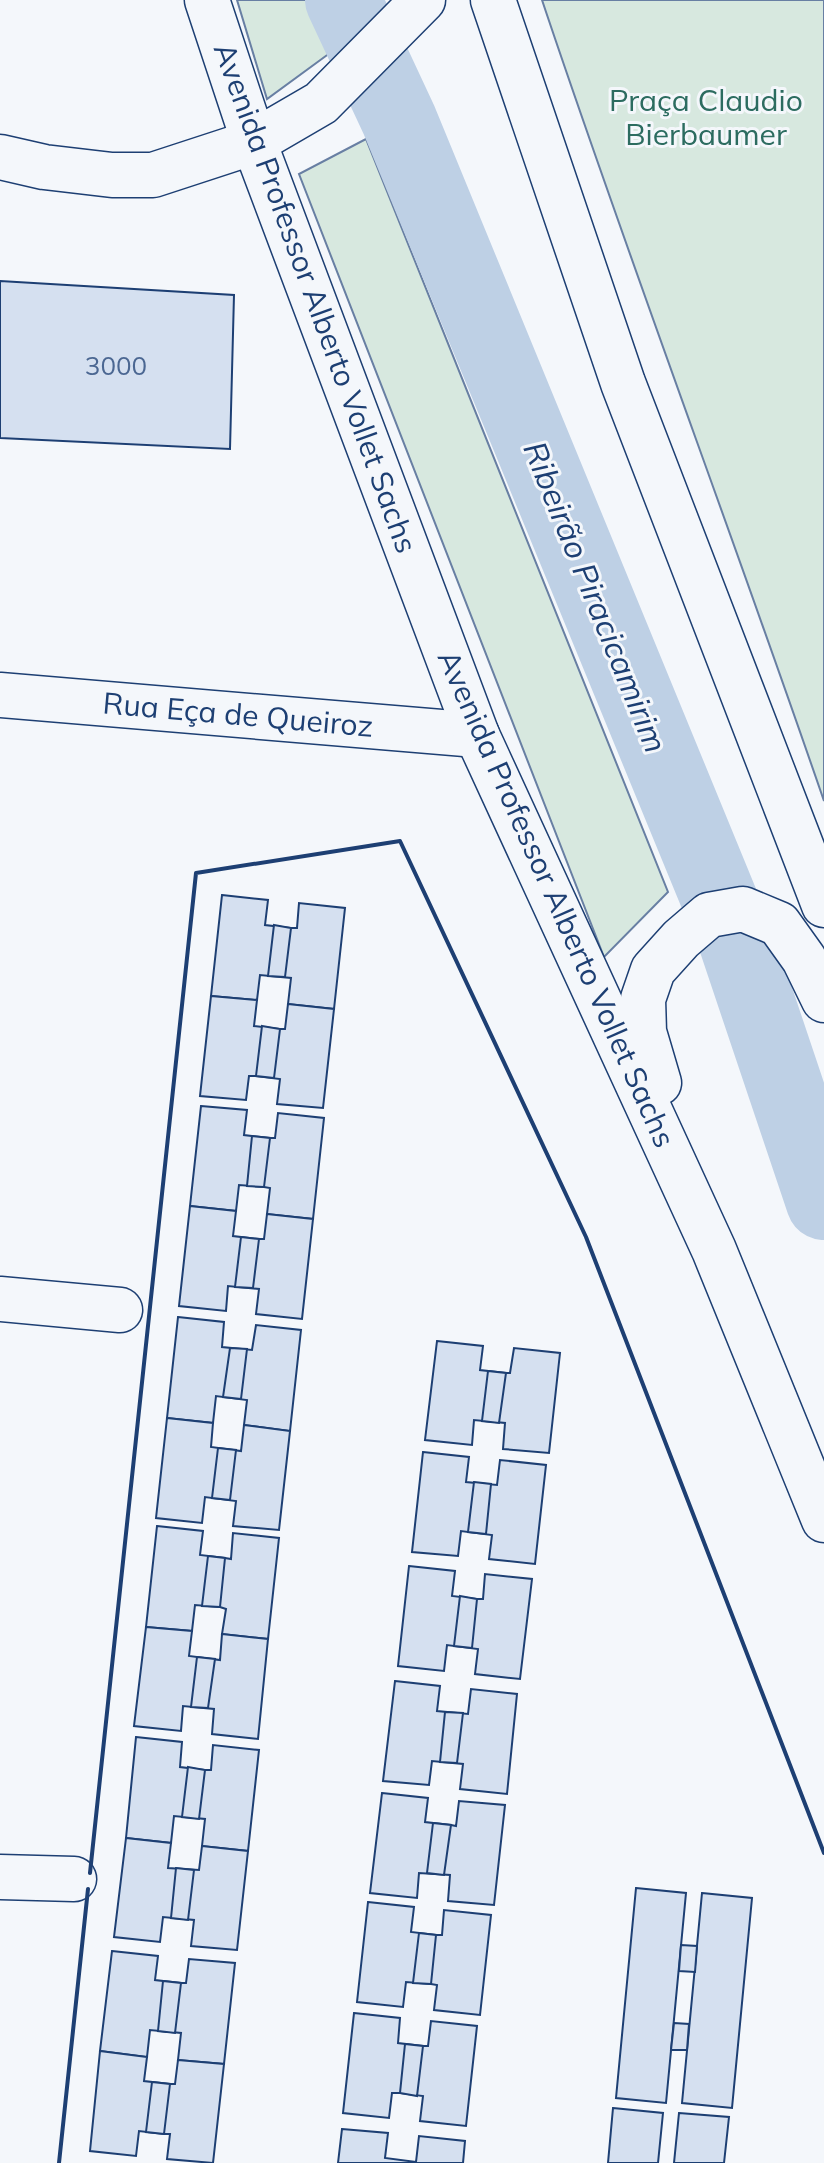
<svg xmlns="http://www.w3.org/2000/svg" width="824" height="2163" font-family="Mulish,sans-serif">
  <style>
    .green { fill: #d7e8df; stroke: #687fa3; stroke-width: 2 }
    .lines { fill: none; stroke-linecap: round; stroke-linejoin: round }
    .river { stroke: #bed0e5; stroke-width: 76 }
    .building { fill: #d5e0f0; stroke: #1d3f73; stroke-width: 2 }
    .minor-casing { stroke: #1d3f73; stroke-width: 47 }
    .major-casing { stroke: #1d3f73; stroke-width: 47 }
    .minor { stroke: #f4f7fb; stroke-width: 44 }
    .major { stroke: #f4f7fb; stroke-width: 44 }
    .wall { stroke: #1d3f73; stroke-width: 4 }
    .labels { text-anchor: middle; stroke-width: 6; stroke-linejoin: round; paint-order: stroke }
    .number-label { font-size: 26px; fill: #4b6792 }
    .park-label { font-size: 30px; fill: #2c6c60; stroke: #f4f7fb }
    .street-label { font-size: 30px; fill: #1d3f73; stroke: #f4f7fb }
    .water-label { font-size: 32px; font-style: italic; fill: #1d3f73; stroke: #f4f7fb }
  </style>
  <rect width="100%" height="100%" fill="#f4f7fb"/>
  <g class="green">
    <path d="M237 0H312L334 50 267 99Z"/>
    <path d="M542 0H824V801C732 533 632 269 542 0Z"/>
    <path d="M366 139 668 892 604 957 299 174Z"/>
  </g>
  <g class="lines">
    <path class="river" d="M343 0 399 120 736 940 824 1202"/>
  </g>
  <g class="building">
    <path d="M0 281 234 295 230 449 0 438Z"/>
    <path d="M222 895 268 900 265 925 291 928H297L299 903 345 908 334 1009 288 1004 291 978 260 975 257 1000 211 996Z"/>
    <path d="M274 925 291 928 285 977 268 976Z"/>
    <path d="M211 996 257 1000 254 1026 280 1029H285L288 1004 334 1009 323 1108 277 1104 280 1079 256 1076H249L246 1100 200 1096Z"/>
    <path d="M262 1026 280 1029 274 1078 256 1076Z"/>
    <path d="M201 1106 247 1110 244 1135 270 1138H275L278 1113 324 1118 313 1219 267 1214 270 1188 264 1187 239 1185 236 1211 190 1206Z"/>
    <path d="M252 1136 270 1138 264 1187 247 1186Z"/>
    <path d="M190 1206 236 1211 233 1236 259 1239H264L267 1214 313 1219 302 1319 256 1314 259 1289 228 1286 226 1311 179 1306Z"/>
    <path d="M241 1237 259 1239 253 1288 235 1287Z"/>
    <path d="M178 1317 224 1322 222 1347 252 1350 256 1325 301 1330 290 1431 244 1425 247 1400 216 1396 213 1423 167 1418Z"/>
    <path d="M437 1341 483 1346 480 1370 506 1373H510L514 1348 560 1353 549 1453 503 1449 505 1423 474 1420 472 1445 425 1440Z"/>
    <path d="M230 1348 247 1349 241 1399 223 1397Z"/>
    <path d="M488 1371 506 1373 499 1423 482 1421Z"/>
    <path d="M167 1418 213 1423 211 1447 241 1451 244 1425 290 1431 279 1530 233 1526 236 1501 205 1497 202 1523 156 1518Z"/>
    <path d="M218 1448 236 1450 230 1500 212 1498Z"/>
    <path d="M423 1452 469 1457 466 1482 497 1485 500 1460 546 1465 535 1564 489 1559 492 1535 461 1531 458 1556 412 1552Z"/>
    <path d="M474 1482 491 1484 486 1534 468 1532Z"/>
    <path d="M157 1526 203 1531 200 1555 225 1558 231 1559 233 1533 279 1538 268 1639 222 1634 226 1609 220 1607 195 1605 192 1631 146 1627Z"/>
    <path d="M208 1556 225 1558 220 1607 202 1606Z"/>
    <path d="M409 1566 455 1571 452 1596 477 1599H483L485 1574 532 1579 520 1679 475 1674 478 1649 447 1645 444 1671 398 1666Z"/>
    <path d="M460 1596 477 1599 472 1648 454 1646Z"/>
    <path d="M146 1627 192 1631 189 1656 220 1660 222 1634 268 1639 258 1739 212 1734 214 1709 183 1706 181 1731 134 1726Z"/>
    <path d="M197 1657 215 1659 208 1708 191 1707Z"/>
    <path d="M395 1681 440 1686 437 1711 468 1714 471 1689 517 1694 507 1794 460 1789 463 1764 432 1761 429 1785 383 1781Z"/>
    <path d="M445 1712 463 1713 457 1763 440 1762Z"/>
    <path d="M136 1737 182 1742 180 1767 205 1770H211L213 1745 259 1750 248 1851 202 1846 205 1819 174 1816 171 1843 126 1838Z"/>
    <path d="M188 1767 205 1770 199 1819 182 1817Z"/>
    <path d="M382 1793 428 1798 425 1822 451 1825 456 1826 459 1801 505 1805 494 1905 448 1901 450 1875 419 1873 417 1898 370 1893Z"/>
    <path d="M433 1823 451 1825 444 1875 427 1873Z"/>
    <path d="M126 1838 171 1843 168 1868 199 1870 202 1846 248 1851 237 1950 191 1946 194 1920 163 1917 160 1942 114 1937Z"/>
    <path d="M176 1868 194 1870 188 1920 171 1918Z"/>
    <path d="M636 1888 686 1893 666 2103 616 2098Z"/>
    <path d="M702 1893 752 1898 732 2108 682 2103Z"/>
    <path d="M368 1902 414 1907 411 1932 436 1935H442L444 1910 491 1915 480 2015 434 2010 437 1985 431 1984 406 1982 403 2007 357 2002Z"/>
    <path d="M419 1933 436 1935 431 1984 413 1983Z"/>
    <path d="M681 1945 697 1946 695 1972 679 1971Z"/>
    <path d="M112 1951 158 1956 155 1980 181 1983H186L189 1959 235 1963 224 2064 178 2060 181 2033 150 2030 147 2057 100 2051Z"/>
    <path d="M163 1981 181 1983 175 2033 158 2031Z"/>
    <path d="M354 2013 400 2018 398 2043 423 2046H428L431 2021 477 2026 466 2126 420 2121 423 2096 400 2093H392L389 2118 343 2113Z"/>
    <path d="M674 2023 689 2024 687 2050H671Z"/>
    <path d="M405 2044 423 2046 417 2096 400 2093Z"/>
    <path d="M100 2051 147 2057 144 2081 170 2084H175L178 2060 224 2064 213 2163 167 2159 170 2134H164L139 2131 136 2156 90 2151Z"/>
    <path d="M152 2082 170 2084 164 2134 146 2132Z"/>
    <path d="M613 2108 663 2113 658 2163H608Z"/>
    <path d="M679 2113 729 2117 724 2163H674Z"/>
    <path d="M342 2129 388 2133 385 2158 416 2162 419 2136 465 2141 463 2163H338Z"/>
  </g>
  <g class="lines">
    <defs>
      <g id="minor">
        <path d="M0 157 44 167 112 175H153L254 142 321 103 423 0"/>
        <path d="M0 695 477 735"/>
        <path d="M0 1299 120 1310"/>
        <path d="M0 1877 74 1879"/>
      </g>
      <g id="major">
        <path d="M207 0 254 142 477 735 714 1250 824 1520"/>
        <path d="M493 0 623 383 824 905"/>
        <path d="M659 1083 644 1032 643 999 653 970 681 939 709 915 743 909 779 924 804 959 824 1000"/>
      </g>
    </defs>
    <use href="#minor" class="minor-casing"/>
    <use href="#major" class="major-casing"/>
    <use href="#minor" class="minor"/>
    <use href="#major" class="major"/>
    <g class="wall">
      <path d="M90 1873 196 873 400 841 586 1237 824 1853"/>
      <path d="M59 2163 88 1889"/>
    </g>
  </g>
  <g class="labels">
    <g class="number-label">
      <text x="116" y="375">3000</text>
    </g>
    <g class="park-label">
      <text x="706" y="111">Praça Claudio<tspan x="706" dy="34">Bierbaumer</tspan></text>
    </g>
    <g class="street-label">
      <text transform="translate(315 298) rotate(70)" y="10">Avenida Professor Alberto Vollet Sachs</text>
      <text transform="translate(238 715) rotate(5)" y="10">Rua Eça de Queiroz</text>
      <text transform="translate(556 899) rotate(66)" y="10">Avenida Professor Alberto Vollet Sachs</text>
    </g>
    <g class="water-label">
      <text transform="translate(595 597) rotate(68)" y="11">Ribeirão Piracicamirim</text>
    </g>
  </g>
</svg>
